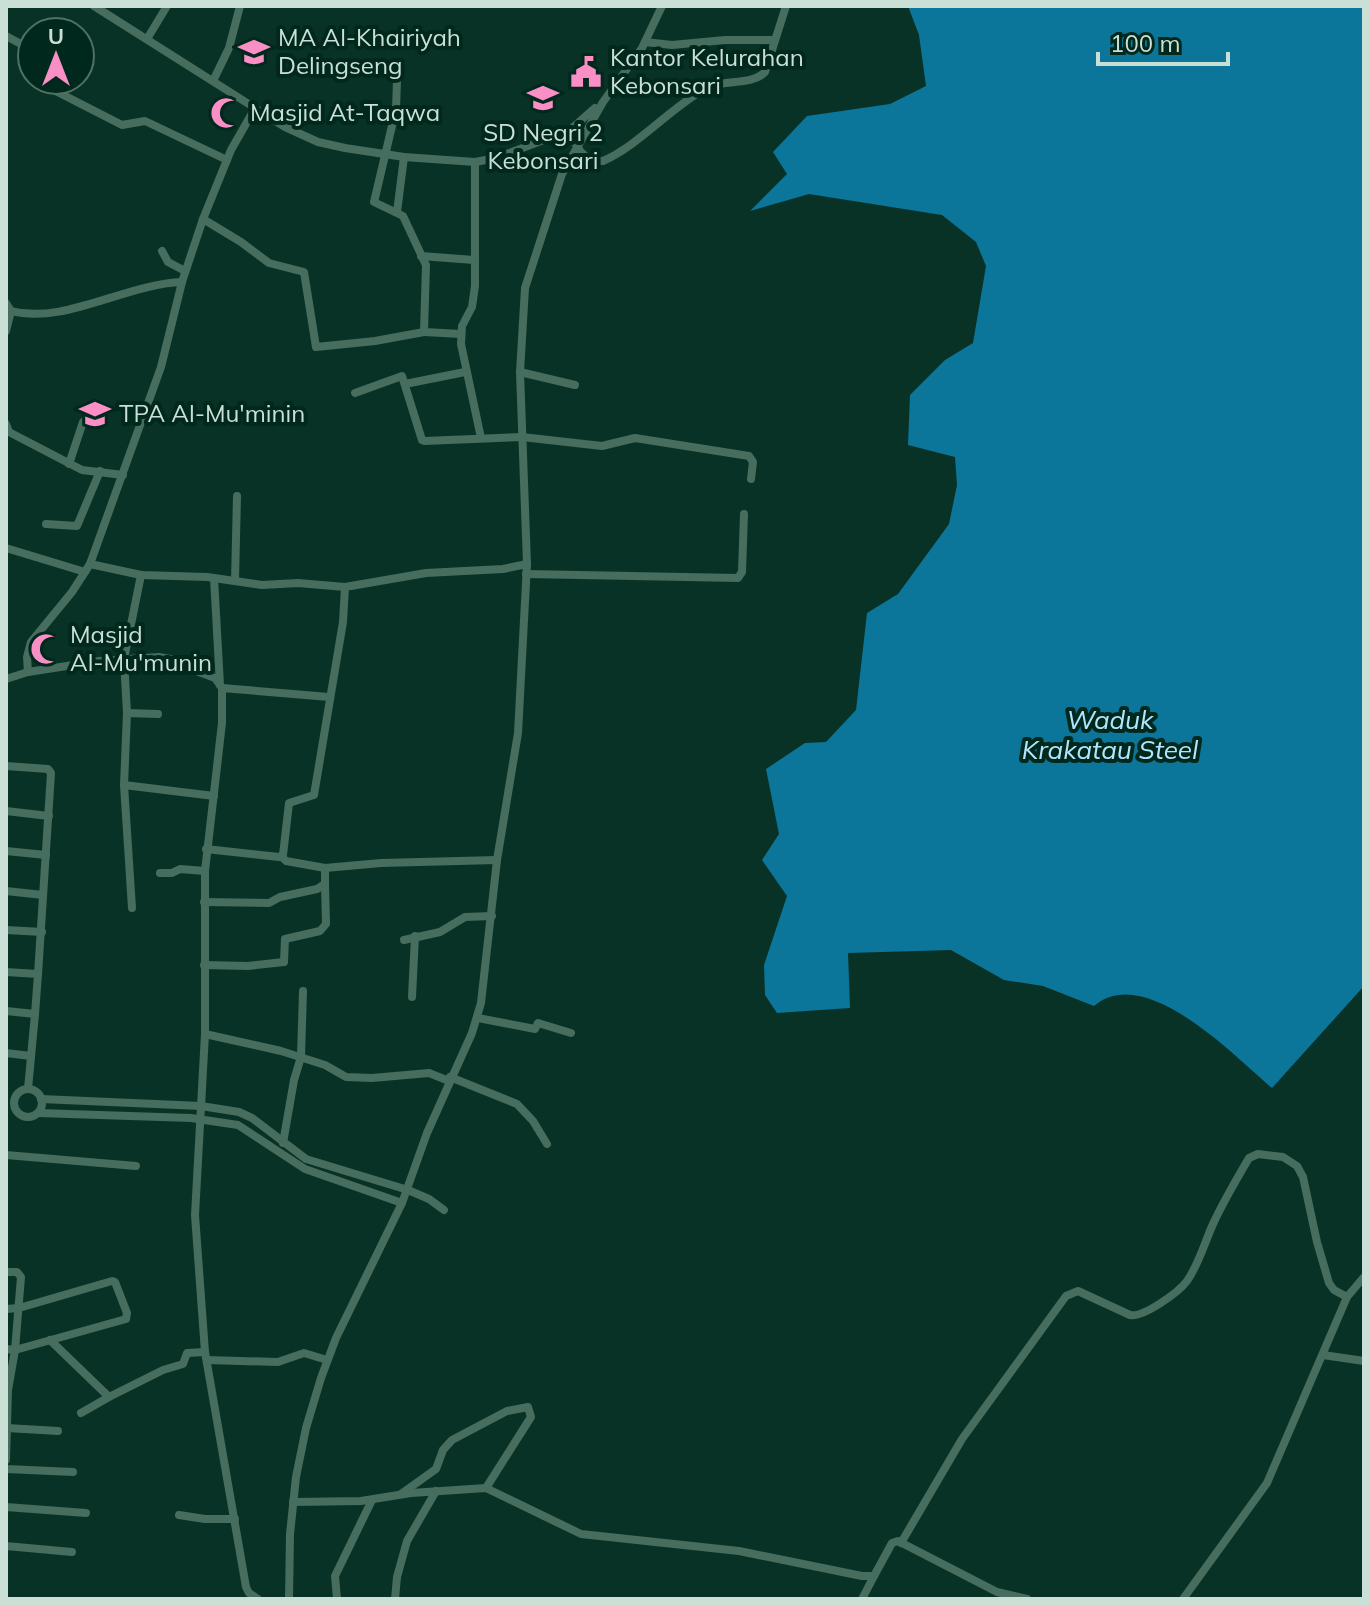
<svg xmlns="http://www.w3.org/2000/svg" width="1370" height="1605" font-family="Mulish,sans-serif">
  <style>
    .water { fill: #0b769a }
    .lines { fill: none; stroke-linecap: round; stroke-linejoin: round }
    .minor { stroke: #466d5e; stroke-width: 8 }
    .labels { text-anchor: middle; stroke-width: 8; stroke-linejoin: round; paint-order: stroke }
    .poi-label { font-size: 24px; fill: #cadfd6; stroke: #00281c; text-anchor: start }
    .water-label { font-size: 26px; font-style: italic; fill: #b2e6fe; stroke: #00281c }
  </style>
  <rect width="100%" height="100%" fill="#093226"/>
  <path class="water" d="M908 6H1364V986L1272 1088C1234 1056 1145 962 1094 1006L1043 986 1004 980 951 950 848 953 850 1008 777 1013 765 995 764 965 787 896 762 860 779 834 766 769 805 743 826 742 856 710 867 613 898 594 949 524 957 485 955 457 908 445 910 395 945 360 973 343 986 266 976 242 942 215 809 194 750 211 787 174 773 152 807 116 890 104 926 86 919 35Z"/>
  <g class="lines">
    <g class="minor">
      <path d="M94 6 285 127 318 142 345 148 404 157 475 162 496 158 570 130 595 108"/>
      <path d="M6 36 32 50"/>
      <path d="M147 39 167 6"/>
      <path d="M645 42 672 45 725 40H775"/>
      <path d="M213 81 229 48 240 6"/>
      <path d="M397 81 396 109 374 202 403 216 426 265 424 332 461 334"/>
      <path d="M38 82 122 125 145 121 227 160"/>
      <path d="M570 130C575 146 583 162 603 161 639 145 669 109 706 88 724 79 752 86 765 72L786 6"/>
      <path d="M475 162V286L472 307 462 326 461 344 481 438"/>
      <path d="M397 212 404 157"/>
      <path d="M203 219 241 242 269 263 304 272 316 347 375 341 424 332"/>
      <path d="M162 251 168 262 185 271"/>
      <path d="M421 256 474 260"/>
      <path d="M6 303 11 311 6 331"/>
      <path d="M11 311C64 325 125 284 182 282"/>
      <path d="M520 372 575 385"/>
      <path d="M405 384 465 372"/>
      <path d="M355 393 402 376 422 440 424 441 522 437 602 446 635 438 749 456 753 462 751 479"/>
      <path d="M6 424 9 432 82 470 123 475"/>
      <path d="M69 464 83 422"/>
      <path d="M46 524 77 526 100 471"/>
      <path d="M6 548 85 572"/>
      <path d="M90 564 141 575 207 577 262 585 298 583 345 587 426 573 503 569 527 564"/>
      <path d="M526 574 738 578 742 572 744 514"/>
      <path d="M214 578 220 685"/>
      <path d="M235 581 237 496"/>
      <path d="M28 672 27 657 31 642 72 592 90 564 161 367 182 282 203 219 231 150 255 108"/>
      <path d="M6 679 28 672 99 661 159 657 176 660 191 669 215 678 222 688V723L205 871V1034L195 1215 205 1352 246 1587 249 1593 258 1599"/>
      <path d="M222 688 329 697"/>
      <path d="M127 713 158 714"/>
      <path d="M6 766 48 769 51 773 38 974"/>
      <path d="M124 785 127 713 124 659 141 575"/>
      <path d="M6 811 49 816"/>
      <path d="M206 849 279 857 283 855 289 803 314 795 343 622 345 587"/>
      <path d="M6 851 46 855"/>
      <path d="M281 856 286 861 325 868 381 863 497 860"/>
      <path d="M160 873H172L180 869 205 871"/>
      <path d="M6 891 43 895"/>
      <path d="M204 902 269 903 280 897 317 889 325 884V868"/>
      <path d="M132 908 124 785 214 796"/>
      <path d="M6 930 42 932"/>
      <path d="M404 940 440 932 465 917 492 916"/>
      <path d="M204 965 248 966 284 962 285 939 320 931 326 924 325 884"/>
      <path d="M6 972 38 974 35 1014"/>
      <path d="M412 997 415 936"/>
      <path d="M6 1011 35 1014 28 1089"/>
      <path d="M478 1018 535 1029 538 1023 571 1033"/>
      <path d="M205 1034 281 1051 325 1065 346 1077 372 1078 429 1073 449 1081"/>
      <path d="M6 1053 31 1056"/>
      <path d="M450 1077 517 1104 533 1121 547 1144"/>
      <circle cx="28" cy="1103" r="14"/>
      <path d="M41 1099 201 1106 239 1112 252 1118 306 1159 408 1190 429 1199 444 1210"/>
      <path d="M38 1113 191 1118 238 1125 305 1169 402 1203"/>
      <path d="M283 1143 294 1080 301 1057 303 991"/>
      <path d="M6 1155 136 1166"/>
      <path d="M6 1272H17L21 1277 15 1350 8 1390 6 1460"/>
      <path d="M1347 1297 1364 1277"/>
      <path d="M6 1309 19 1308 112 1281 115 1282 127 1313 126 1319 15 1350 6 1349"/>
      <path d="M50 1340 109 1397 163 1370 183 1364 187 1353 205 1352"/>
      <path d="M1323 1355 1364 1361"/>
      <path d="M207 1360 278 1362 304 1353 327 1360"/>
      <path d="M81 1413 109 1397"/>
      <path d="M7 1428 58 1431"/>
      <path d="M6 1469 73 1472"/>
      <path d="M401 1494 436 1469 443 1450 452 1440 507 1411 528 1407 531 1417 486 1488"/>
      <path d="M293 1502 361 1501 411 1493 486 1488 581 1534 739 1551 862 1576H874L892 1543 898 1541 997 1592 1027 1599"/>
      <path d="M6 1507 86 1513"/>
      <path d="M179 1515 205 1519H235"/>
      <path d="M901 1543 962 1439 1066 1296 1078 1291 1130 1315C1143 1318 1179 1292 1187 1281 1199 1264 1204 1244 1213 1224 1223 1202 1236 1180 1249 1158L1258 1154 1283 1157 1297 1166 1303 1177 1317 1242 1329 1283 1334 1290 1347 1297 1267 1483 1183 1599"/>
      <path d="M6 1546 72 1552"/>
      <path d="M289 1599 290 1534 296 1477 306 1428 321 1378 336 1338 402 1203 427 1133 472 1033 481 1003 497 860 518 733 527 564 520 372 525 288 562 174 603 102 642 48 662 6"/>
      <path d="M337 1599 335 1576 372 1500"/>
      <path d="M395 1599 397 1577 407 1541 436 1491"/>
      <path d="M862 1599 874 1576"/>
    </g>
  </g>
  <defs>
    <symbol id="school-bare" viewBox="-9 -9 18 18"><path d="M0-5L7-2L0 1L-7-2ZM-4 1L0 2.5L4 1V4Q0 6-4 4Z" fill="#fa8fc6" stroke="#00281c" stroke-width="2.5" paint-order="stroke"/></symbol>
    <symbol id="civic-bare" viewBox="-9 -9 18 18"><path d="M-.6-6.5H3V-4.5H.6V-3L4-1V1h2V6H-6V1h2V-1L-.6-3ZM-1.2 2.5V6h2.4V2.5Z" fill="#fa8fc6" stroke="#00281c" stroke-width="2.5" paint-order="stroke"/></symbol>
    <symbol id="mosque-bare" viewBox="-9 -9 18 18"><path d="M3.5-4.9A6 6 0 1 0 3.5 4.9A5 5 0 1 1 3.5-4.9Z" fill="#fa8fc6" stroke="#00281c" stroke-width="2.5" paint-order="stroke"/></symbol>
  </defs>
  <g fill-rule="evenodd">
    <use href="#school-bare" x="232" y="30" width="44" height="44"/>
    <use href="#civic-bare" x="564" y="50" width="44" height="44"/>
    <use href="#school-bare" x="521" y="76" width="44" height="44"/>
    <use href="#mosque-bare" x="204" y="91" width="44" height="44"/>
    <use href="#school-bare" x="73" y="392" width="44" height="44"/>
    <use href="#mosque-bare" x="24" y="627" width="44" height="44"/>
  </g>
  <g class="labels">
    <g class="poi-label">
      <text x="278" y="46">MA Al-Khairiyah<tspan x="278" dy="28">Delingseng</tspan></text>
      <text x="610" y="66">Kantor Kelurahan<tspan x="610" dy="28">Kebonsari</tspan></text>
      <text x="250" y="121">Masjid At-Taqwa</text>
      <text x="543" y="141" text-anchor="middle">SD Negri 2<tspan x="543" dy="28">Kebonsari</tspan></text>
      <text x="119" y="422">TPA Al-Mu'minin</text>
      <text x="70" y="643">Masjid<tspan x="70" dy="28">Al-Mu'munin</tspan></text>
    </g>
    <g class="water-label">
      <text x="1110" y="729">Waduk<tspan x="1110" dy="30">Krakatau Steel</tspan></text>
    </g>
  </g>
  <rect width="1370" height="1605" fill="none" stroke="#cadfd6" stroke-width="16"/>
  <g transform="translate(56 56)"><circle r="38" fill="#00281c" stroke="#517166" stroke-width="2"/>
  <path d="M0-6L14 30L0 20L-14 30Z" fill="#fa8fc6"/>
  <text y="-12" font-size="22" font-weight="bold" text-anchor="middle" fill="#cadfd6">U</text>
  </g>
  <path d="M1098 52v12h130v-12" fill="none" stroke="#cadfd6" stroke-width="4"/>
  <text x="1110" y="52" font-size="24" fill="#cadfd6" stroke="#00281c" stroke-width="6" paint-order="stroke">100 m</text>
</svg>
